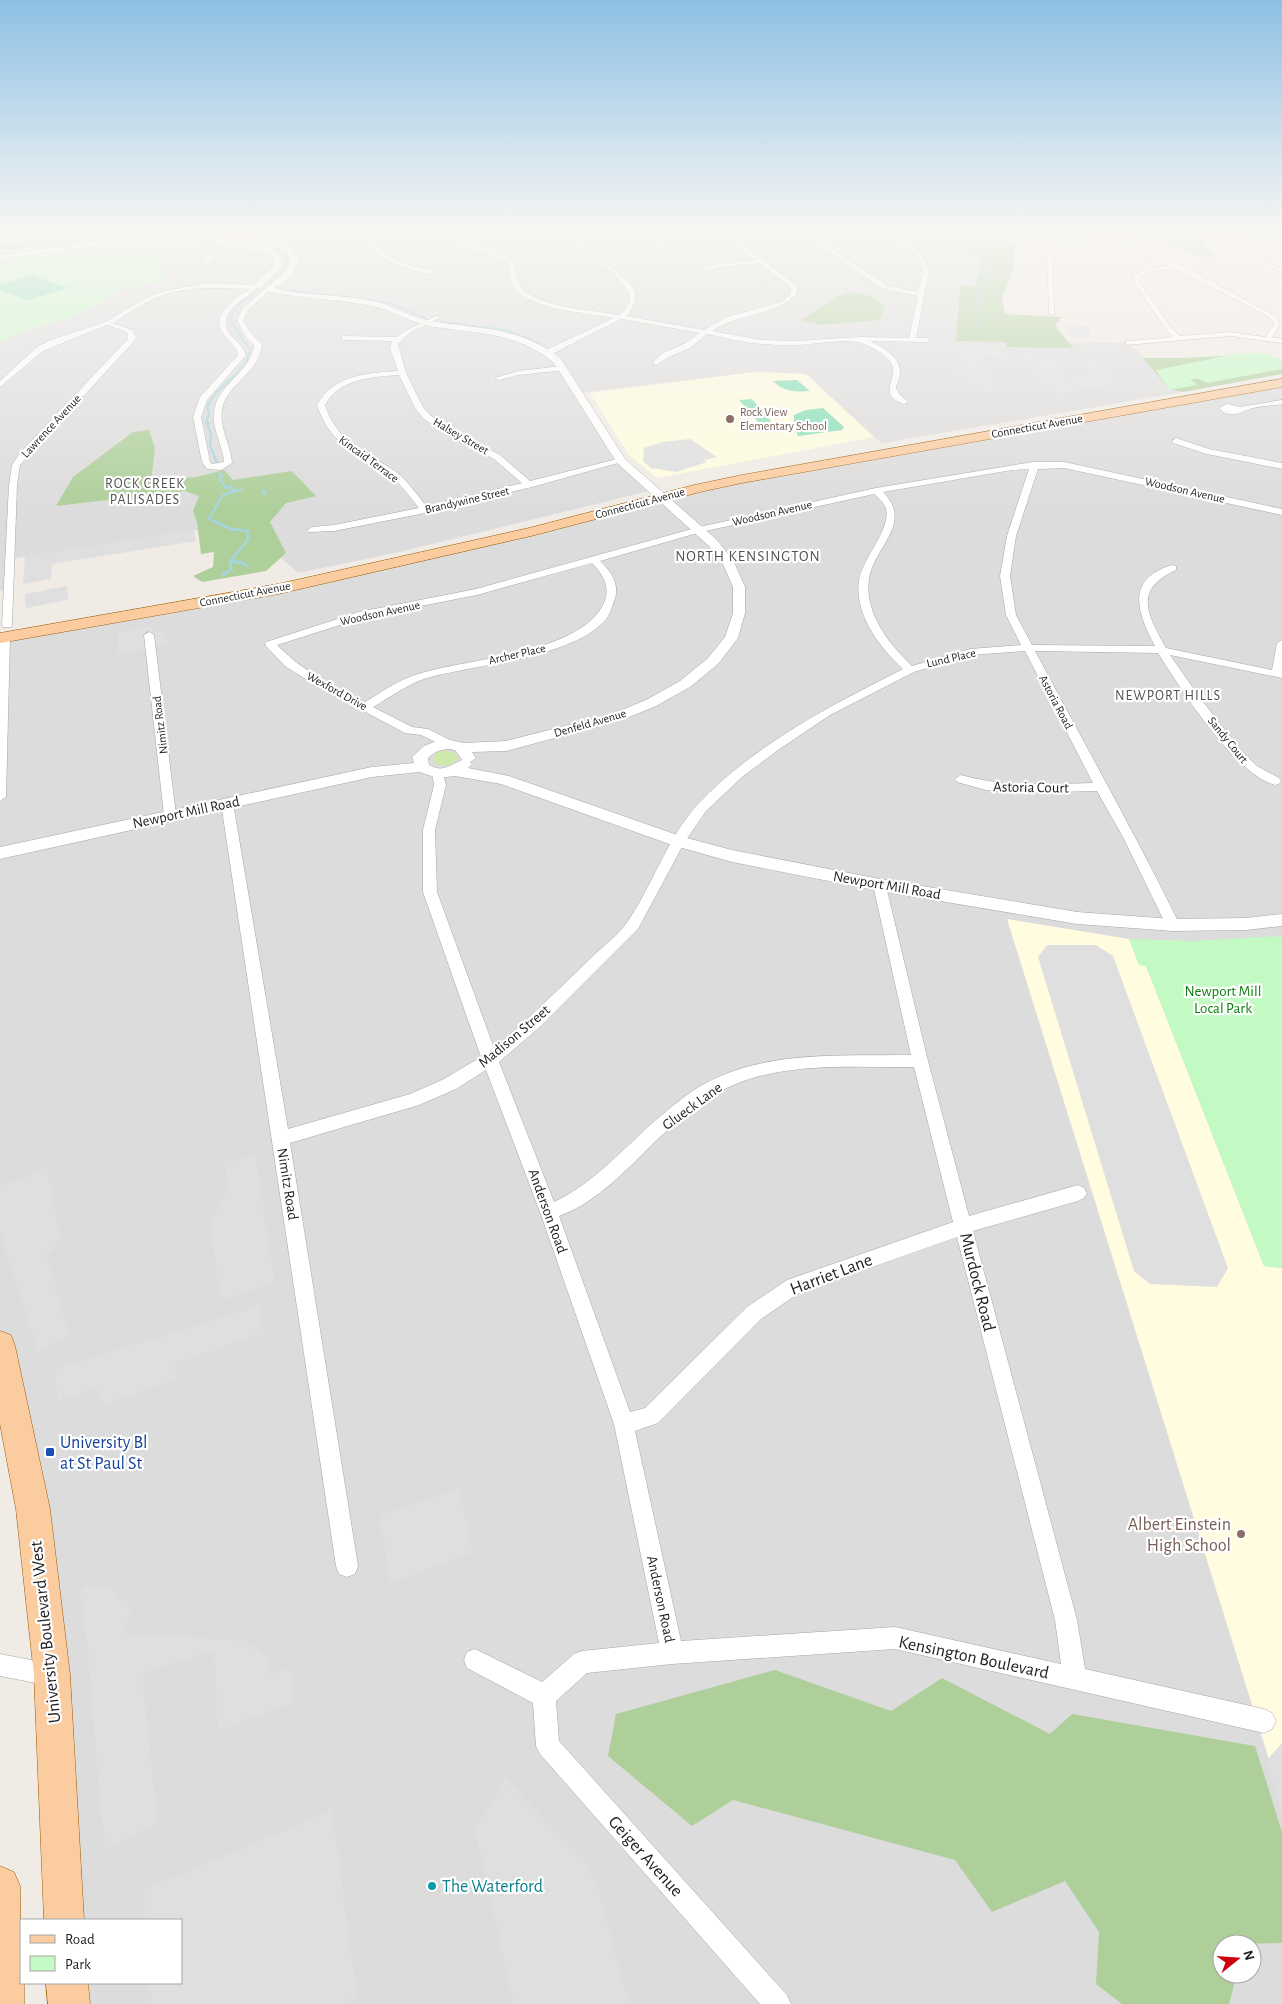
<svg xmlns="http://www.w3.org/2000/svg" width="1282" height="2004" font-family="'Alegreya Sans',sans-serif">
  <style>
    .residential { fill: #dddcdc; fill-rule: evenodd }
    .education { fill: #fffcdf }
    .grass { fill: #cee9ac }
    .forest { fill: #aecf9a }
    .park { fill: #c3f9c3 }
    .pitch { fill: #84deb5 }
    .parking { fill: #dfdfdf; fill-rule: evenodd }
    .water { fill: #a6d5dd }
    .lines { fill: none; stroke-linecap: round; stroke-linejoin: round }
    .stream-far2 { stroke: #a6d5dd; stroke-width: 2 }
    .stream-far1 { stroke: #a6d5dd; stroke-width: 2.5 }
    .stream { stroke: #a6d5dd; stroke-width: 3 }
    .minor-casing { stroke: #a6a6a6; stroke-width: 1 }
    .tertiary-casing { stroke: #a6a6a6; stroke-width: 1 }
    .primary-casing { stroke: #995b01; stroke-width: 1 }
    .minor { fill: #fff; fill-rule: evenodd }
    .tertiary { fill: #fff; fill-rule: evenodd }
    .primary { fill: #fbcc9f; fill-rule: evenodd }
    .education-dot { fill: #8d6e63; stroke: #fff; stroke-width: 2 }
    .transit-dot { fill: #1a4fb4; stroke: #fff; stroke-width: 2 }
    .culture-dot { fill: #0f9aa8; stroke: #fff; stroke-width: 2 }
    .labels { text-anchor: middle; stroke-width: 4.5; stroke-linejoin: round; paint-order: stroke }
    .far-education-label { font-size: 12px; fill: #785e54; stroke: #fff; text-anchor: start }
    .far-street-label { font-size: 12px; fill: #1f1f1f; stroke: #fff }
    .far-neighbourhood-label { font-size: 14px; letter-spacing: 1px; fill: #525252; stroke: #fff }
    .far-quarter-label { font-size: 15px; letter-spacing: 1px; fill: #525252; stroke: #fff }
    .street-label { font-size: 15px; fill: #1f1f1f; stroke: #fff }
    .park-label { font-size: 15px; fill: #0c7e0d; stroke: #fff }
    .near-street-label { font-size: 18px; fill: #1f1f1f; stroke: #fff }
    .near-transit-label { font-size: 18px; fill: #164399; stroke: #fff; text-anchor: start }
    .near-education-label { font-size: 18px; fill: #785e54; stroke: #fff; text-anchor: end }
    .near-culture-label { font-size: 18px; fill: #0d838f; stroke: #fff; text-anchor: start }
  </style>
  <rect width="100%" height="100%" fill="#f0ebe5"/>
  <g class="residential">
    <path d="M263 230H924L952 240 981 261 976 286 960 285 956 341 1129 343 1154 369 1169 389 1183 392 883 443 874 437 806 374 755 372 579 393 615 453 653 490 395 553 298 573 279 556 261 520 10 559 8 590 0 591V342L20 332 70 318 91 308 120 290 164 280 161 259 218 240 226 236 243 240Z"/>
    <path d="M1282 383V2004H69L67 1983H181V1920H64L61 1866 0 1346V638L278 589 699 488ZM1222 1944H1252V1974H1222Z"/>
  </g>
  <g class="education">
    <path d="M755 372 806 374 874 437 657 478 628 454 590 393Z"/>
    <path d="M1007 919 1129 939 1139 965 1146 966 1264 1266 1282 1268V1801Z"/>
  </g>
  <path class="grass" d="M445 750 456 753 458 758C452 766 443 767 435 763L433 756 437 752Z"/>
  <g class="forest">
    <path d="M0 230H124L99 238 0 247Z"/>
    <path d="M933 230H1211L1201 241 1203 247 1215 257 1196 256 1174 245 1150 237 1096 232 1033 238 1015 245 1013 257 1014 269 1002 298 1005 314 1062 317 1055 325 1073 348 1007 347 1006 342 956 341 960 285 976 286 981 261 952 240Z"/>
    <path d="M850 292 872 296 885 307 880 320 821 325 801 320 839 296Z"/>
    <path d="M1259 354 1282 360V374L1183 392 1169 389 1143 358H1182Z"/>
    <path d="M149 430 155 448 151 481 196 477 224 470 233 480 292 471 316 496 286 503 270 522 286 553 266 571 202 582 193 576 213 567 214 552 201 554 197 522 193 511 199 496 185 491 56 506 73 477 133 432Z"/>
    <path d="M775 1670 891 1711 942 1678 1050 1734 1072 1714 1255 1746 1282 1832V1943L1222 1944V1974H1237L1229 2004H1122L1096 1984 1099 1932 1065 1881 992 1912 955 1860 733 1800 692 1826 608 1756 616 1714Z"/>
  </g>
  <g class="park">
    <path d="M0 230H114L82 237 0 245Z"/>
    <path d="M128 230H193L218 240 161 259 164 280 120 290 91 308 70 318 20 332 0 342V250C25 247 113 243 128 230Z"/>
    <path d="M939 230H1082L1064 233 1081 241 1066 243 1047 234 1024 236 1017 243Z"/>
    <path d="M1240 353H1266L1282 361V369L1207 383 1198 379H1190L1198 385 1169 390 1156 370Z"/>
    <path d="M1282 936V1268L1264 1266 1146 966 1139 965 1129 939 1194 941Z"/>
  </g>
  <g class="pitch">
    <path d="M32 275 69 288 28 300 0 290V285Z"/>
    <path d="M797 380 810 391C794 392 784 392 773 381Z"/>
    <path d="M752 399 776 427 763 428 739 400Z"/>
    <path d="M823 408 844 427 842 430 798 436 794 425V415L806 410Z"/>
  </g>
  <g class="parking">
    <path d="M1065 325 1087 326 1092 338 1070 337Z"/>
    <path d="M952 349 997 350 1008 355 1101 358 1113 384 1056 395 1038 380 1031 360 981 355 988 379 1005 391 985 393 952 367 967 364 966 360ZM1059 366 1090 368 1094 376 1062 382Z"/>
    <path d="M690 439 717 457 704 460 707 462 676 472 651 468 643 461 644 448 663 442Z"/>
    <path d="M194 530 196 541 52 564 51 579 23 584 25 556Z"/>
    <path d="M67 586 68 600 26 608 25 594Z"/>
    <path d="M154 626 155 632 165 629 168 645 118 655V632Z"/>
    <path d="M1047 945H1096L1113 956 1228 1268 1217 1287 1150 1284 1134 1271 1038 957Z"/>
    <path d="M255 1154 275 1283 225 1299 220 1297 211 1228 214 1217 228 1190 225 1163Z"/>
    <path d="M47 1167 61 1240 47 1256 69 1335 37 1351 0 1231V1187Z"/>
    <path d="M260 1306 264 1333 178 1362 175 1367V1380L103 1405 99 1392 94 1389 58 1401 54 1369Z"/>
    <path d="M459 1488 473 1552 390 1584 380 1516Z"/>
    <path d="M87 1585 112 1590 132 1608 122 1633 246 1641 268 1659 272 1673 291 1669 293 1703 218 1731 214 1651 155 1669 142 1677 158 1824 106 1848 100 1804 88 1654 80 1592Z"/>
    <path d="M1282 1743V1813L1266 1761Z"/>
    <path d="M505 1778 581 1857 596 1880 629 2004H514L475 1831Z"/>
    <path d="M332 1810 357 1997 342 2004H151L150 1983H181V1920H146L144 1890Z"/>
  </g>
  <path class="water" d="M143 230 76 245 0 250V247L99 238 124 231Z"/>
  <g class="lines">
    <g class="stream-far2">
      <path d="M944 230 973 242 968 247 969 251 990 261 987 271 981 274 988 277 981 285 978 295 984 297 977 300 981 303 977 310 982 317 977 324"/>
      <path d="M270 246 284 253 287 263 279 277 270 282"/>
      <path d="M277 289 351 298"/>
      <path d="M368 300 390 303 425 318"/>
      <path d="M440 322 506 330 544 345"/>
      <path d="M250 350 230 320 236 307 254 293"/>
      <path d="M236 374 247 360 249 353"/>
    </g>
    <g class="stream-far1">
      <path d="M217 463 210 445 211 434 207 425 209 423 206 422 209 414 207 406 216 393 237 373"/>
      <path d="M219 473 222 476 220 479 226 488 232 487 234 491 241 490"/>
      <path d="M263 491 266 494"/>
      <path d="M233 558 248 540V531L231 529 209 519 222 496 234 491"/>
    </g>
    <g class="stream">
      <path d="M234 557 231 561 243 563 247 566"/>
      <path d="M223 575 230 570 231 561"/>
    </g>
    <defs>
      <g id="minor">
        <path d="M464 230 449 233 452 238 459 242C473 246 509 252 514 265 519 276 515 283 526 292 549 308 591 310 619 315 624 311 629 305 630 299 632 279 573 244 558 230H565L630 283C639 296 636 305 626 316L704 330 727 317 784 301 791 293V288L760 263 717 268 704 271V269L716 264 756 260 718 230H725L789 280 797 288V293C778 317 737 312 712 331L761 340 796 341 861 337 909 338 918 296 884 289 813 241 808 236 809 230H815L814 236 817 239 888 286 918 292C920 285 922 278 923 272 923 244 881 239 863 230 889 230 922 245 929 271L916 338H927L931 340 927 342 870 341C882 347 901 357 900 372 900 378 897 383 896 388L900 395 908 402 904 404C875 394 900 379 891 363 886 355 875 349 866 345 851 337 817 344 798 345 787 346 775 345 764 344 745 343 726 338 707 334L690 348 669 357 656 365 652 363 663 353 684 344 700 333 621 319 552 354H546V350L614 318C587 313 532 310 514 288 507 279 512 268 504 259L455 244 448 240 444 233 374 235 372 243C386 260 412 266 432 271V273L430 274C407 269 380 262 366 243L368 235 307 238 259 249 256 247 282 238 333 232Z"/>
        <path d="M683 230H696L673 236 660 245 655 244 669 234Z"/>
        <path d="M1282 230V234L1248 239 1245 242 1244 247 1253 255 1282 269V273L1249 257 1238 248 1239 241 1246 236Z"/>
        <path d="M241 239 246 240 215 256 208 264 203 263 211 254Z"/>
        <path d="M1088 241C1157 245 1211 282 1270 313L1277 318 1280 325 1272 337 1282 339V343L1230 336 1126 345V341H1129L1173 337 1167 331 1132 280 1134 275 1152 268 1170 266C1137 249 1086 234 1053 255L1054 314 1049 315 1047 254 1058 246ZM1176 269 1266 315 1272 320 1274 325 1265 337 1230 332 1180 336 1172 329 1138 280 1139 277 1155 271Z"/>
        <path d="M207 283 255 285 258 287C247 299 216 311 229 333 235 341 243 345 246 355L207 400 201 417 210 462 212 464 224 462C223 445 212 430 214 413 216 384 251 374 254 345L245 336 237 320 243 308 265 289 270 290 248 310 243 320 251 333 262 345C258 375 227 383 222 410 219 428 231 445 232 463L221 470 207 469 202 462 193 417 200 397 238 355C236 346 229 342 224 335 209 315 234 300 249 289 220 288 192 286 164 295 146 301 129 313 113 323L132 330 136 336 135 340 20 465 17 485 12 625 11 627H3L2 625 9 485 12 465 20 453 128 339 127 332 107 325 43 351 0 387V381L37 347 51 340 105 322 146 298 161 292Z"/>
        <path d="M436 316 441 317 409 333 398 344 406 373 423 407 430 415 454 431 500 455 530 481 621 458 625 461 532 487 425 513 334 531 309 532 307 530 312 527 334 525 419 508C410 497 402 485 390 476 358 453 331 447 317 405 333 375 367 373 398 371L390 348 392 341 345 340H342V336L397 337 405 331ZM399 375 415 408 424 419 448 435 494 459 522 483 427 507C417 495 408 481 396 472 365 450 338 444 325 405 340 378 372 377 399 375Z"/>
        <path d="M562 366H565V370L518 375 499 380 495 378 518 371Z"/>
        <path d="M1282 400V404C1271 406 1257 406 1247 410 1238 414 1228 418 1219 408L1227 404 1240 407Z"/>
        <path d="M1176 438 1209 449 1282 463V469L1207 454 1173 443 1172 441Z"/>
        <path d="M1033 462H1064L1282 509V515L1064 468 1038 469 1016 536 1010 576 1016 615 1032 645 1155 646C1137 613 1125 578 1173 565L1176 566V570C1133 590 1147 614 1166 648L1272 670 1277 643 1282 640V678L1170 655 1200 698 1242 752 1257 766 1279 778 1281 781 1279 784 1275 785C1234 774 1181 689 1158 653L1035 651C1084 743 1134 832 1180 925L1178 929 1173 930 1168 929 1123 837 1097 791 1012 793 986 790 957 782 955 779 961 775C1008 788 1045 784 1093 783L1025 651 971 655 914 672 830 715 778 750 742 777 706 811 684 843 638 929 542 1025 499 1062 554 1202C593 1184 625 1147 657 1119 672 1107 688 1092 706 1083 768 1050 842 1056 911 1055L873 885 875 882H885L928 1061 969 1216 1078 1185 1084 1188 1087 1193 1084 1198 1078 1201 973 1231 1077 1620 1085 1669 1264 1709 1272 1713 1276 1721 1272 1729 1264 1733 895 1649 672 1664 587 1673 556 1701 559 1741 787 1995 791 2004H760L540 1754 536 1746 533 1703 467 1668 464 1660 467 1652 475 1649 542 1682 574 1654 582 1651 659 1643 614 1424 540 1212 486 1070 456 1089 419 1105 290 1143 358 1566 355 1574 347 1577 339 1574 336 1566 221 803 227 799 233 803 288 1129 410 1094 444 1079 481 1057 423 892V830L434 785 432 774 434 771H442L446 785 435 830 437 892 494 1048C528 1020 559 989 591 958 603 946 619 935 628 921 654 883 667 838 698 804 755 744 830 706 903 669 879 647 854 614 859 580 863 558 891 529 886 509 884 503 879 498 874 494L701 532 600 561C613 573 621 587 613 604 611 609 610 614 607 618 575 658 475 664 427 678 407 684 391 697 373 707L412 727 428 729 452 741 454 744 448 748 421 735 405 733 318 687 285 666 266 646 265 644 266 642 359 612 476 589 699 527 876 488ZM1029 469 1007 536 1000 576 1006 615 1021 645 970 649 912 666C889 644 864 613 869 579 874 547 914 523 883 492L1012 470ZM592 563C603 574 611 587 604 603 580 654 468 658 418 674 398 680 382 692 365 702 333 686 302 671 277 645L365 617 477 595ZM914 1067 953 1222 787 1280 747 1307 645 1408 630 1412 559 1216C599 1202 630 1165 660 1137 678 1121 696 1104 717 1093 775 1060 850 1068 914 1067ZM957 1237 1055 1620 1061 1664 895 1627 681 1641 635 1431 658 1423 761 1319 799 1293Z"/>
        <path d="M149 632 154 635 176 815 170 819 164 815 144 635Z"/>
        <path d="M5 634 10 637 6 797 0 801V637Z"/>
        <path d="M0 1654 52 1664 60 1667 63 1675 60 1683 52 1686 0 1676Z"/>
      </g>
      <g id="tertiary">
        <path d="M174 230H198L216 238 268 247C278 251 282 256 282 267L260 288H254V284L274 266V258L270 254 211 242 190 233 0 259V255Z"/>
        <path d="M260 240C277 239 291 245 299 260L292 276 274 288C306 296 340 294 373 301 392 305 408 316 427 320 476 330 520 325 561 359L625 459 717 540 733 560 745 587V613L738 638 718 664 690 687 656 706 622 720 506 751 472 752 476 758 470 762 472 764 468 768 509 776 683 837 732 850 880 879 1077 912 1173 919 1246 918 1282 914V926L1246 930 1173 931 1077 924 880 891 732 862 672 845 501 784 455 776 438 778 419 772 372 777 0 859V847L372 767 414 763 412 757 424 746 439 740H451L464 743 506 741 612 714 646 700 680 681 708 658 725 637 733 613V587L723 564 709 546 617 463 554 363C516 331 475 334 429 326 409 322 392 310 372 306 337 299 301 299 266 291L265 289C276 277 283 278 291 260L287 253 279 248 260 244ZM451 749 456 751 462 760C450 765 443 773 429 765L428 758C435 751 441 749 451 749Z"/>
      </g>
      <g id="primary">
        <path d="M1282 379V387L742 483 700 492 531 536 278 594 0 643V633L278 584 529 528 694 485 742 475Z"/>
        <path d="M0 1331 11 1335 15 1346 50 1509 70 1675 84 1920H44L34 1675 16 1509 0 1424Z"/>
        <path d="M0 1866 14 1872 20 1886 21 1983H24V2004H0Z"/>
        <path d="M46 1983H88L90 2004H48Z"/>
      </g>
    </defs>
    <use href="#minor" class="minor-casing"/>
    <use href="#tertiary" class="tertiary-casing"/>
    <use href="#primary" class="primary-casing"/>
    <use href="#minor" class="minor"/>
    <use href="#tertiary" class="tertiary"/>
    <use href="#primary" class="primary"/>
  </g>
  <linearGradient id="sky" x2="0" y2="1"><stop stop-color="#8dc1e4"/><stop offset="0.45" stop-color="#f8f6f3"/><stop offset="1" stop-color="#f8f6f3" stop-opacity="0"/></linearGradient>
  <rect width="1282" height="511" fill="url(#sky)"/>
  <g class="education-dot">
    <circle cx="730" cy="419" r="5"/>
    <circle cx="1241" cy="1534" r="5"/>
  </g>
  <rect class="transit-dot" x="45" y="1447" width="10" height="10" rx="2.5"/>
  <circle class="culture-dot" cx="432" cy="1886" r="5"/>
  <g class="labels">
    <g class="far-education-label">
      <text x="740" y="416">Rock View<tspan x="740" dy="14">Elementary School</tspan></text>
    </g>
    <g class="far-street-label">
      <text transform="translate(51 426) rotate(-47)" y="4">Lawrence Avenue</text>
      <text transform="translate(1037 426) rotate(-10)" y="4">Connecticut Avenue</text>
      <text transform="translate(461 436) rotate(30)" y="4">Halsey Street</text>
      <text transform="translate(369 459) rotate(36)" y="4">Kincaid Terrace</text>
      <text transform="translate(1185 490) rotate(13)" y="4">Woodson Avenue</text>
      <text transform="translate(467 500) rotate(-13)" y="4">Brandywine Street</text>
      <text transform="translate(640 503) rotate(-15)" y="4">Connecticut Avenue</text>
      <text transform="translate(772 513) rotate(-13)" y="4">Woodson Avenue</text>
      <text transform="translate(245 594) rotate(-11)" y="4">Connecticut Avenue</text>
      <text transform="translate(380 613) rotate(-12)" y="4">Woodson Avenue</text>
      <text transform="translate(517 654) rotate(-13)" y="4">Archer Place</text>
      <text transform="translate(951 658) rotate(-13)" y="4">Lund Place</text>
      <text transform="translate(337 691) rotate(29)" y="4">Wexford Drive</text>
      <text transform="translate(1056 702) rotate(62)" y="4">Astoria Road</text>
      <text transform="translate(590 723) rotate(-16)" y="4">Denfeld Avenue</text>
      <text transform="translate(160 725) rotate(-97)" y="4">Nimitz Road</text>
      <text transform="translate(1228 740) rotate(51)" y="4">Sandy Court</text>
    </g>
    <g class="far-neighbourhood-label">
      <text x="145" y="488">ROCK CREEK<tspan x="145" dy="16">PALISADES</tspan></text>
      <text x="1168" y="700">NEWPORT HILLS</text>
    </g>
    <g class="far-quarter-label">
      <text x="748" y="561">NORTH KENSINGTON</text>
    </g>
    <g class="street-label">
      <text transform="translate(1031 787) rotate(1)" y="5">Astoria Court</text>
      <text transform="translate(186 812) rotate(-12)" y="5">Newport Mill Road</text>
      <text transform="translate(887 885) rotate(10)" y="5">Newport Mill Road</text>
      <text transform="translate(514 1036) rotate(-40)" y="5">Madison Street</text>
      <text transform="translate(692 1106) rotate(-36)" y="5">Glueck Lane</text>
      <text transform="translate(288 1184) rotate(81)" y="5">Nimitz Road</text>
      <text transform="translate(548 1211) rotate(70)" y="5">Anderson Road</text>
      <text transform="translate(661 1599) rotate(78)" y="5">Anderson Road</text>
    </g>
    <g class="park-label">
      <text x="1223" y="996">Newport Mill<tspan x="1223" dy="17">Local Park</tspan></text>
    </g>
    <g class="near-street-label">
      <text transform="translate(831 1274) rotate(-21)" y="6">Harriet Lane</text>
      <text transform="translate(978 1282) rotate(76)" y="6">Murdock Road</text>
      <text transform="translate(45 1632) rotate(-96)" y="6">University Boulevard West</text>
      <text transform="translate(974 1657) rotate(12)" y="6">Kensington Boulevard</text>
      <text transform="translate(646 1856) rotate(48)" y="6">Geiger Avenue</text>
    </g>
    <g class="near-transit-label">
      <text x="60" y="1448">University Bl<tspan x="60" dy="21">at St Paul St</tspan></text>
    </g>
    <g class="near-education-label">
      <text x="1231" y="1530">Albert Einstein<tspan x="1231" dy="21">High School</tspan></text>
    </g>
    <g class="near-culture-label">
      <text x="442" y="1892">The Waterford</text>
    </g>
  </g>
  <rect x="20" y="1919" width="162" height="65" fill="#ffffff" stroke="#a5a5a5"/>
  <rect x="30" y="1935" width="25" height="8" fill="#fbcc9f" stroke="#a5a5a5"/>
  <text x="65" y="1944" font-size="15" fill="#1f1f1f">Road</text>
  <rect x="30" y="1956" width="25" height="15" fill="#c3f9c3" stroke="#a5a5a5"/>
  <text x="65" y="1969" font-size="15" fill="#1f1f1f">Park</text>
  <g transform="translate(1237 1959) rotate(73)"><circle r="24" fill="#ffffff" stroke="#a5a5a5"/>
  <path d="M0-4L9 19L0 12L-9 19Z" fill="#cc0211"/>
  <text y="-8" font-size="14" font-weight="bold" text-anchor="middle" fill="#1f1f1f">N</text>
  </g>
</svg>
